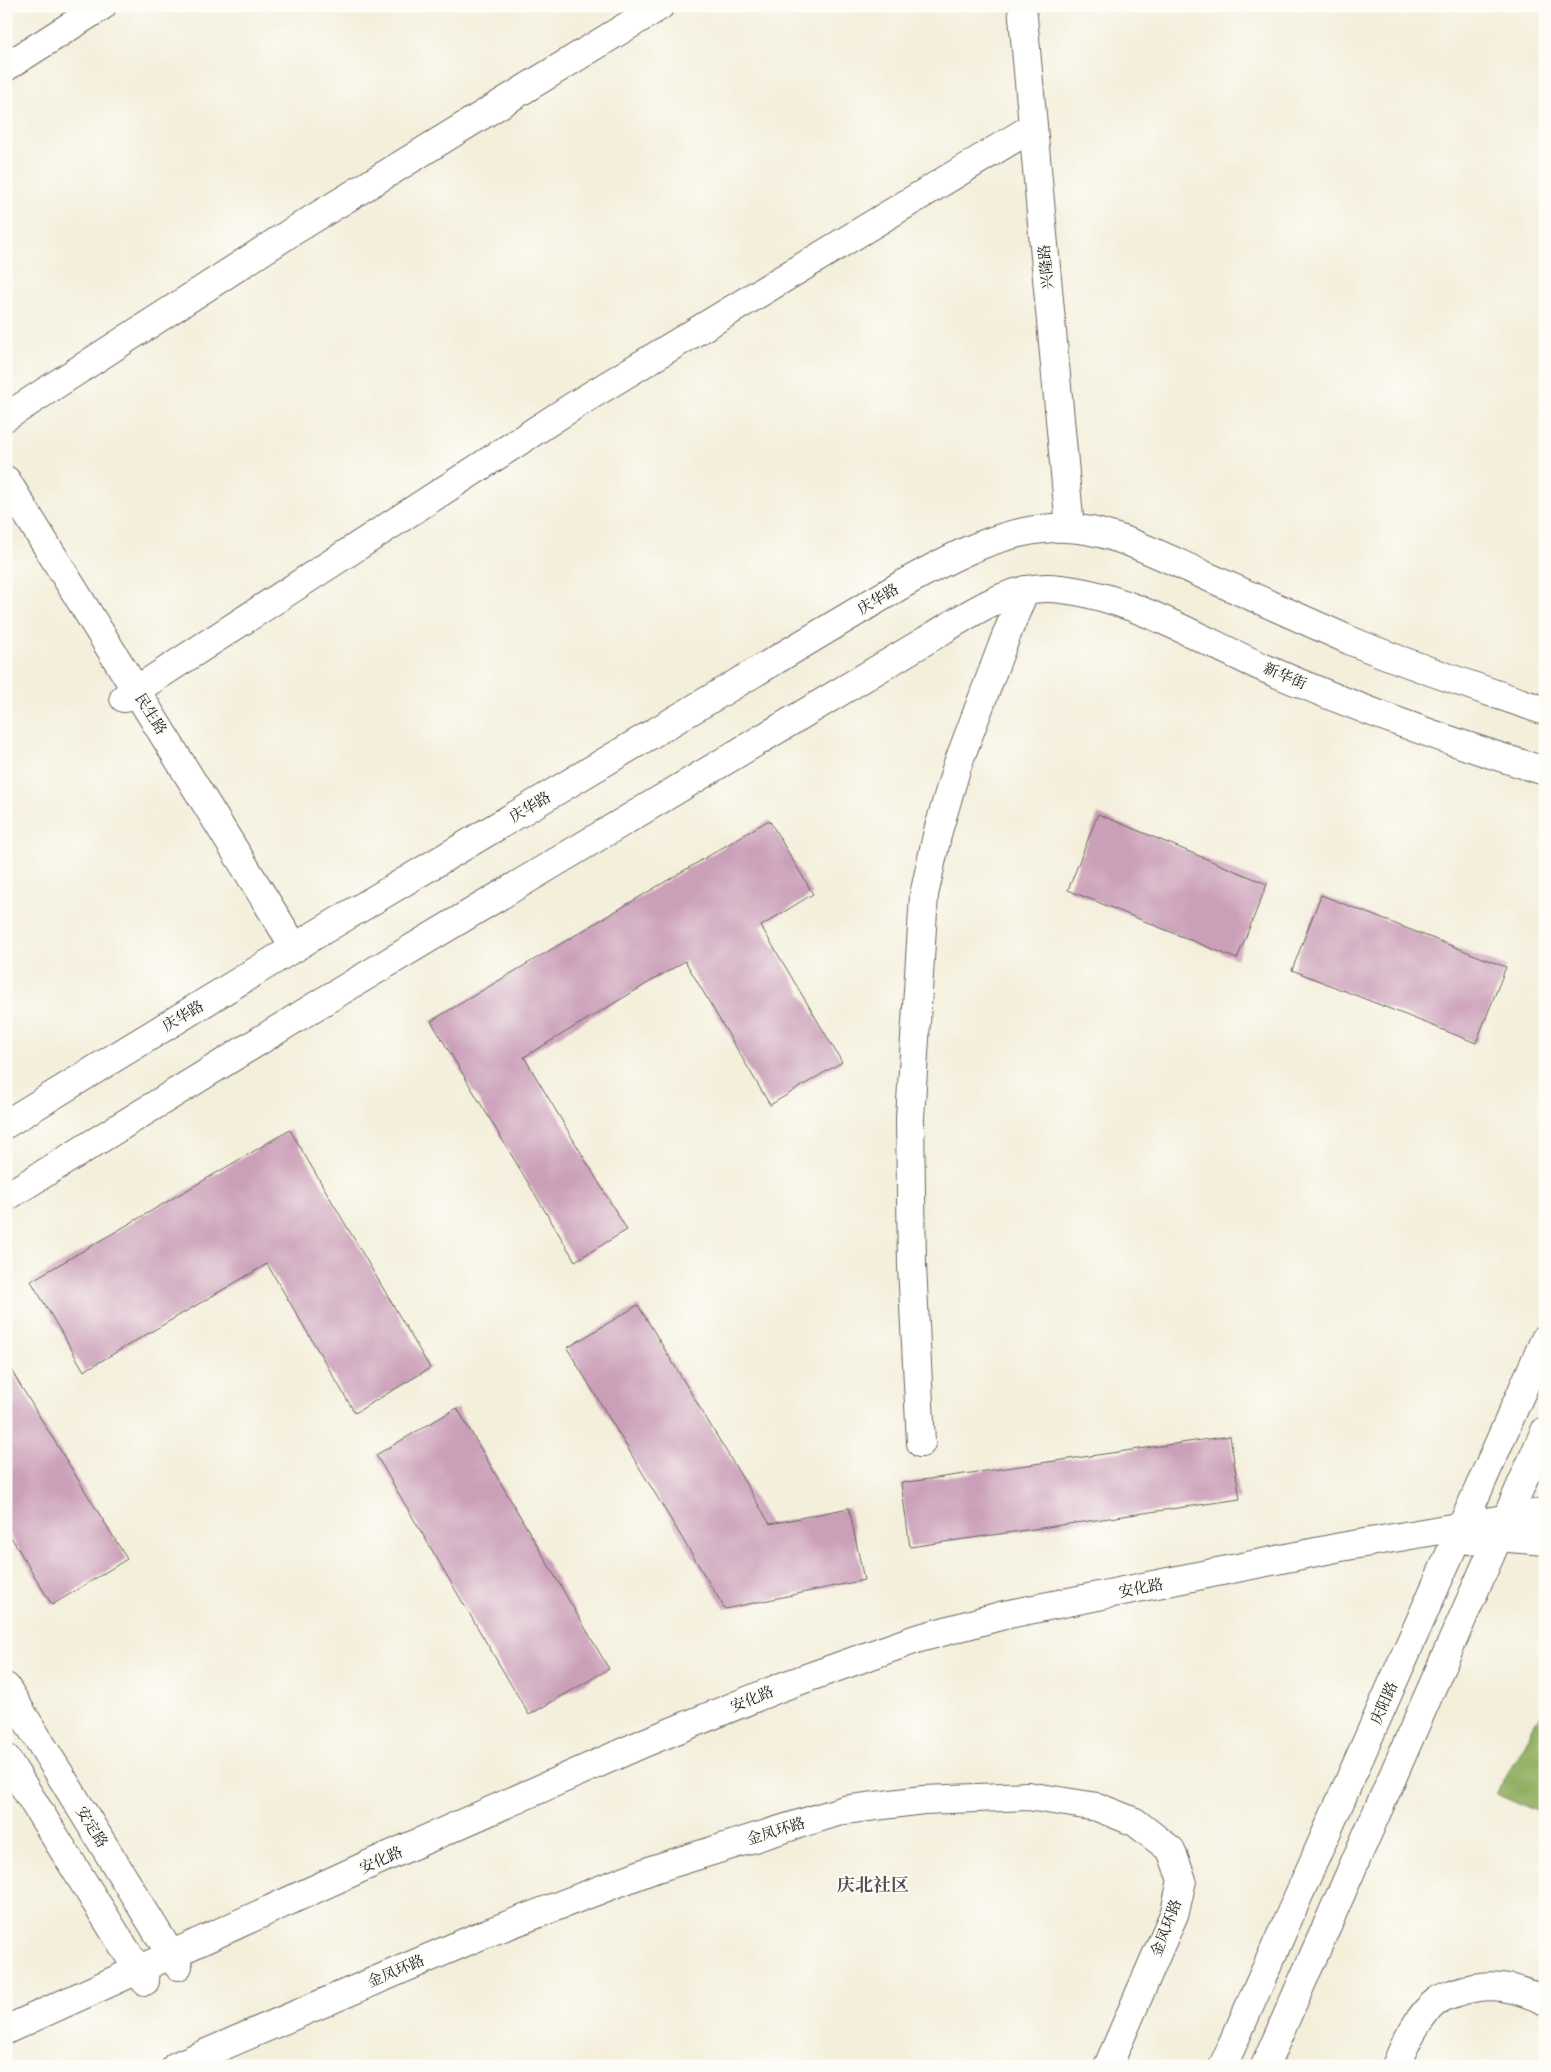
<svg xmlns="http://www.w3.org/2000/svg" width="1551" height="2072" font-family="'IM FELL Great Primer','Noto Serif SC',serif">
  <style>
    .forest { fill: #90ae61; stroke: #56653e }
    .building { fill: #ca9fb8 }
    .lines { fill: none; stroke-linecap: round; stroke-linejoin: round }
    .street-casing { stroke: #68665f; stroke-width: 30 }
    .secondary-casing { stroke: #68665f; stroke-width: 30 }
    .primary-casing { stroke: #68665f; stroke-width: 30 }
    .street { stroke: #fff; stroke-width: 28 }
    .secondary { stroke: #fff; stroke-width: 28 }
    .primary { stroke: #fff; stroke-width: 28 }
    .labels { text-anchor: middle; stroke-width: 4; stroke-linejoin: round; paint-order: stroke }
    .street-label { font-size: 15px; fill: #1c1c1c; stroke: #fdfcf7 }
    .quarter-label { font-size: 18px; font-weight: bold; fill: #594a53; stroke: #fdfcf7 }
  </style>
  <rect width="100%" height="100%" fill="#fdfcf7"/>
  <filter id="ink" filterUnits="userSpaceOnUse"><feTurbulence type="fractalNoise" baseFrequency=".02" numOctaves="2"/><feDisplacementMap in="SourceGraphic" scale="10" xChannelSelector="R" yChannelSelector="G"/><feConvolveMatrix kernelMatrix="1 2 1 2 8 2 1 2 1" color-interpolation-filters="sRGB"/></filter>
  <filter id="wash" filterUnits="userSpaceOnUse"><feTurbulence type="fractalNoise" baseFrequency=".0096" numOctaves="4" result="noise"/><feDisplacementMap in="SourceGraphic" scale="20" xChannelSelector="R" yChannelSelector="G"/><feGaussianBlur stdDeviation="1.12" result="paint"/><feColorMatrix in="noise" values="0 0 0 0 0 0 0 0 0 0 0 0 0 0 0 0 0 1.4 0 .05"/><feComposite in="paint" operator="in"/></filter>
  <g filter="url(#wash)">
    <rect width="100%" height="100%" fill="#f4efdb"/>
    <path class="forest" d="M1545 1706V1816L1496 1794Z"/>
    <g id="blocks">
      <g class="building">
        <path d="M1098 814 1267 884 1237 959 1068 890Z"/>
        <path d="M769 820 813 894 761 926 842 1062 770 1105 685 961 524 1057 627 1230 575 1261 431 1021Z"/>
        <path d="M1321 895 1506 967 1476 1043 1292 970Z"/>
        <path d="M290 1130 430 1368 355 1413 267 1264 84 1371 31 1281Z"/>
        <path d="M638 1305 770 1524 849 1508 864 1580 725 1609 567 1348Z"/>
        <path d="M6 1362 127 1559 52 1605 6 1529Z"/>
        <path d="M457 1408 609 1669 529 1715 376 1455Z"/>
        <path d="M1230 1436 1240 1499 910 1547 901 1483Z"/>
      </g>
    </g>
  </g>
  <g filter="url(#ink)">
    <use href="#blocks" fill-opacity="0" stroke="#68665f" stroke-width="1"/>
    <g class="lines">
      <defs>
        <g id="street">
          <path d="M6 67 102 6"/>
          <path d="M6 417 290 233 660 6"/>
          <path d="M124 698 575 405 1033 127"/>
          <path d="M921 1443 912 1266 910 1118 924 895 938 831 957 766 1006 636 1025 590"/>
          <path d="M176 2066 482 1935 654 1869 844 1810 923 1800 1028 1796 1097 1807 1135 1822 1171 1850 1182 1880 1175 1912 1108 2066"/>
        </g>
        <g id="secondary">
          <path d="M1022 6 1070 528"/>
          <path d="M6 480 295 948"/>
          <path d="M1468 1540 1497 1537 1545 1541"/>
          <path d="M6 1687 178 1966"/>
          <path d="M6 1758 145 1981"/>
          <path d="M6 2030 361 1868 644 1743 784 1686 916 1639 1004 1615 1341 1547 1545 1512"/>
          <path d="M1223 2066 1545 1339"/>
          <path d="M1265 2066 1545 1431"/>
          <path d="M1396 2066C1404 2045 1419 2014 1437 2001 1442 1997 1450 1995 1455 1993 1488 1981 1514 1986 1545 2001"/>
        </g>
        <g id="primary">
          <path d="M6 1124 320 932 903 584C950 558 998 531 1054 528 1104 525 1159 555 1204 575 1252 597 1301 618 1349 640 1413 667 1479 688 1545 711"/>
          <path d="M6 1197 319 1004 925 641C960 620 1007 586 1049 588 1121 591 1199 639 1264 668 1356 708 1449 742 1545 771"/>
        </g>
      </defs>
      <use href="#street" class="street-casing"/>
      <use href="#secondary" class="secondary-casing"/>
      <use href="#primary" class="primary-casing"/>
      <use href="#street" class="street"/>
      <use href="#secondary" class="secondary"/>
      <use href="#primary" class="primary"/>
    </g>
  </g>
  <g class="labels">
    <g class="street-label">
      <text transform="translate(1046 267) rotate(-95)" y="5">兴隆路</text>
      <text transform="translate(878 599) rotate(-31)" y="5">庆华路</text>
      <text transform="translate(1285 676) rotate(23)" y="5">新华街</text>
      <text transform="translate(151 714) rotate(58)" y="5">民生路</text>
      <text transform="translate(530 807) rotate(-31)" y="5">庆华路</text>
      <text transform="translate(183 1016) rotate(-31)" y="5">庆华路</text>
      <text transform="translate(1141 1588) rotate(-11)" y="5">安化路</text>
      <text transform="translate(752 1699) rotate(-22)" y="5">安化路</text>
      <text transform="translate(1384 1703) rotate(-66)" y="5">庆阳路</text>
      <text transform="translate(92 1827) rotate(58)" y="5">安定路</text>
      <text transform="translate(776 1831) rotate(-17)" y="5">金凤环路</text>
      <text transform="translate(381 1860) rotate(-24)" y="5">安化路</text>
      <text transform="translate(1166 1928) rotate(-69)" y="5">金凤环路</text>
      <text transform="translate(396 1971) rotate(-23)" y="5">金凤环路</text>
    </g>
    <g class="quarter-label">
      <text x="873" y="1891">庆北社区</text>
    </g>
  </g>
  <rect width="1551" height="2072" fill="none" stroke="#fdfcf7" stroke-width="25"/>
</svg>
